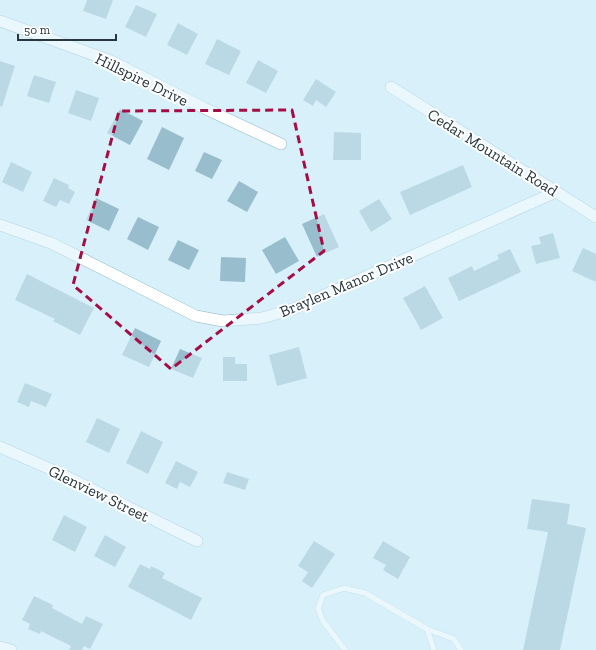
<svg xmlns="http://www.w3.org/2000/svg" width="596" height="650" font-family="'Zilla Slab',serif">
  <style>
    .building { fill: #98bdcc }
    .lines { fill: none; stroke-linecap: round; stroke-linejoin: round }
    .lane-casing { stroke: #8db5c5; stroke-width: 6 }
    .street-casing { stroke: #8db5c5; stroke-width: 12 }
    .lane { stroke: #fff; stroke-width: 5.5 }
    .street { stroke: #fff; stroke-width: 11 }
    .marked { fill: none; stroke: #a50e45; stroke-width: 3; stroke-dasharray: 8 5; stroke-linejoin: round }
    .labels { text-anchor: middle; stroke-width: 4; stroke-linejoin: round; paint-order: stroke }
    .street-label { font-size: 16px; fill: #27373d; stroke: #fff }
  </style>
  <rect width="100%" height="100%" fill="#d8f0fa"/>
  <g class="building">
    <path d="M87 0H113L106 19 83 11Z"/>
    <path d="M136 5 157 14 146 37 125 27Z"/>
    <path d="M178 23 198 34 187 55 167 45Z"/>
    <path d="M217 39 241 51 229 75 205 64Z"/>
    <path d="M258 60 278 71 266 93 246 83Z"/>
    <path d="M0 61 15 66 2 107 0 106Z"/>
    <path d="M34 75 56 82 49 103 27 96Z"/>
    <path d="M316 79 336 92 326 107 316 100 313 106 303 100Z"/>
    <path d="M76 90 99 98 91 121 68 113Z"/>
    <path d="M120 109 143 121 130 145 107 133Z"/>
    <path d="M162 127 184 138 169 170 147 159Z"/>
    <path d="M334 132 361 133V160H333Z"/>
    <path d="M204 152 222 160 212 179 195 171Z"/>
    <path d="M11 162 32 172 23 192 2 182Z"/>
    <path d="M463 165 472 187 410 215 400 192Z"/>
    <path d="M54 178 69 185 68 188 75 192 69 204 60 200 56 207 43 201Z"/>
    <path d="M239 181 258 192 247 212 227 201Z"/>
    <path d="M96 198 119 209 109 231 86 220Z"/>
    <path d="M379 199 392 219 371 232 359 211Z"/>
    <path d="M324 214 339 247 317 257 302 224Z"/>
    <path d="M138 217 159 227 148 250 127 239Z"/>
    <path d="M553 233 560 258 536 264 531 246 541 244 539 237Z"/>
    <path d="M285 237 299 261 276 274 262 250Z"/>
    <path d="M178 240 199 250 189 270 168 260Z"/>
    <path d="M583 248 596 254V282L572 271Z"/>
    <path d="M510 249 521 272 459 301 448 278 472 266 474 271 499 259 497 255Z"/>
    <path d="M221 257 246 258 245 282 220 281Z"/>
    <path d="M27 274 94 308 80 335 53 321 55 319 15 300Z"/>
    <path d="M425 286 443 318 421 330 403 298Z"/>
    <path d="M135 328 161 341 149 367 122 355Z"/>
    <path d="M299 347 307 378 277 386 269 355Z"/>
    <path d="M180 349 202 358 193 378 171 369Z"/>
    <path d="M223 357H235V364H247V381H223Z"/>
    <path d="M25 383 52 394 46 407 31 401 29 407 17 402Z"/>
    <path d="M97 418 120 429 109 453 86 442Z"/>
    <path d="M141 431 163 442 148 474 126 463Z"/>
    <path d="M176 461 198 472 190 487 180 482 177 489 165 483Z"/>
    <path d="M227 472 249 479 245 490 223 483Z"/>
    <path d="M532 499 570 504 567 524 586 528 560 650H523L548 532 527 529Z"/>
    <path d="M64 515 87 527 75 552 52 540Z"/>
    <path d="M105 535 126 547 115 567 94 556Z"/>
    <path d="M314 541 335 554 312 588 302 581 308 572 298 566Z"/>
    <path d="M383 541 410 557 398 579 383 570 386 565 373 558Z"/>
    <path d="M140 564 150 569 151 566 165 573 162 578 202 598 191 620 128 587Z"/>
    <path d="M34 596 53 605 52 608 82 624 86 616 103 624 90 649 84 646 82 650H69L71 646 41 631 40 634 28 629 30 624 22 620Z"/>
  </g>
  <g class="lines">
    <defs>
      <g id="lane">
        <path d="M427 629 454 639 461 650"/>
        <path d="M345 650 323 621 318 609 323 595 344 588 365 593 427 629 434 650"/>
      </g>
      <g id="street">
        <path d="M0 21 111 61 204 108 281 144"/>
        <path d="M391 87 596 217"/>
        <path d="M0 225 51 243 196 316 223 321 262 318 293 309 556 192"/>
        <path d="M0 447 57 472 197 541"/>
        <path d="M0 647 11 650"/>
      </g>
    </defs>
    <use href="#lane" class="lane-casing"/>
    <use href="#street" class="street-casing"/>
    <use href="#lane" class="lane"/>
    <use href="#street" class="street"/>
  </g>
  <path d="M0 0H596V650H0ZM292 110 324 251 171 369 73 285 119 111Z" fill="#d8f0fa" fill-opacity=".55" fill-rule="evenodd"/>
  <path class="marked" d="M292 110 324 251 171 369 73 285 119 111Z"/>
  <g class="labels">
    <g class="street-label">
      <text transform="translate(142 79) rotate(26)" y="6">Hillspire Drive</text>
      <text transform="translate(493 152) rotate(32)" y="6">Cedar Mountain Road</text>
      <text transform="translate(346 284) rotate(-23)" y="6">Braylen Manor Drive</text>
      <text transform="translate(99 493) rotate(26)" y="6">Glenview Street</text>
    </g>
  </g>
  <path d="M18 34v6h98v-6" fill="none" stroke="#27373d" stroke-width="2"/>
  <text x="24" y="34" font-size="12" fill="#27373d" stroke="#ffffff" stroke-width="3" paint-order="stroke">50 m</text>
</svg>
